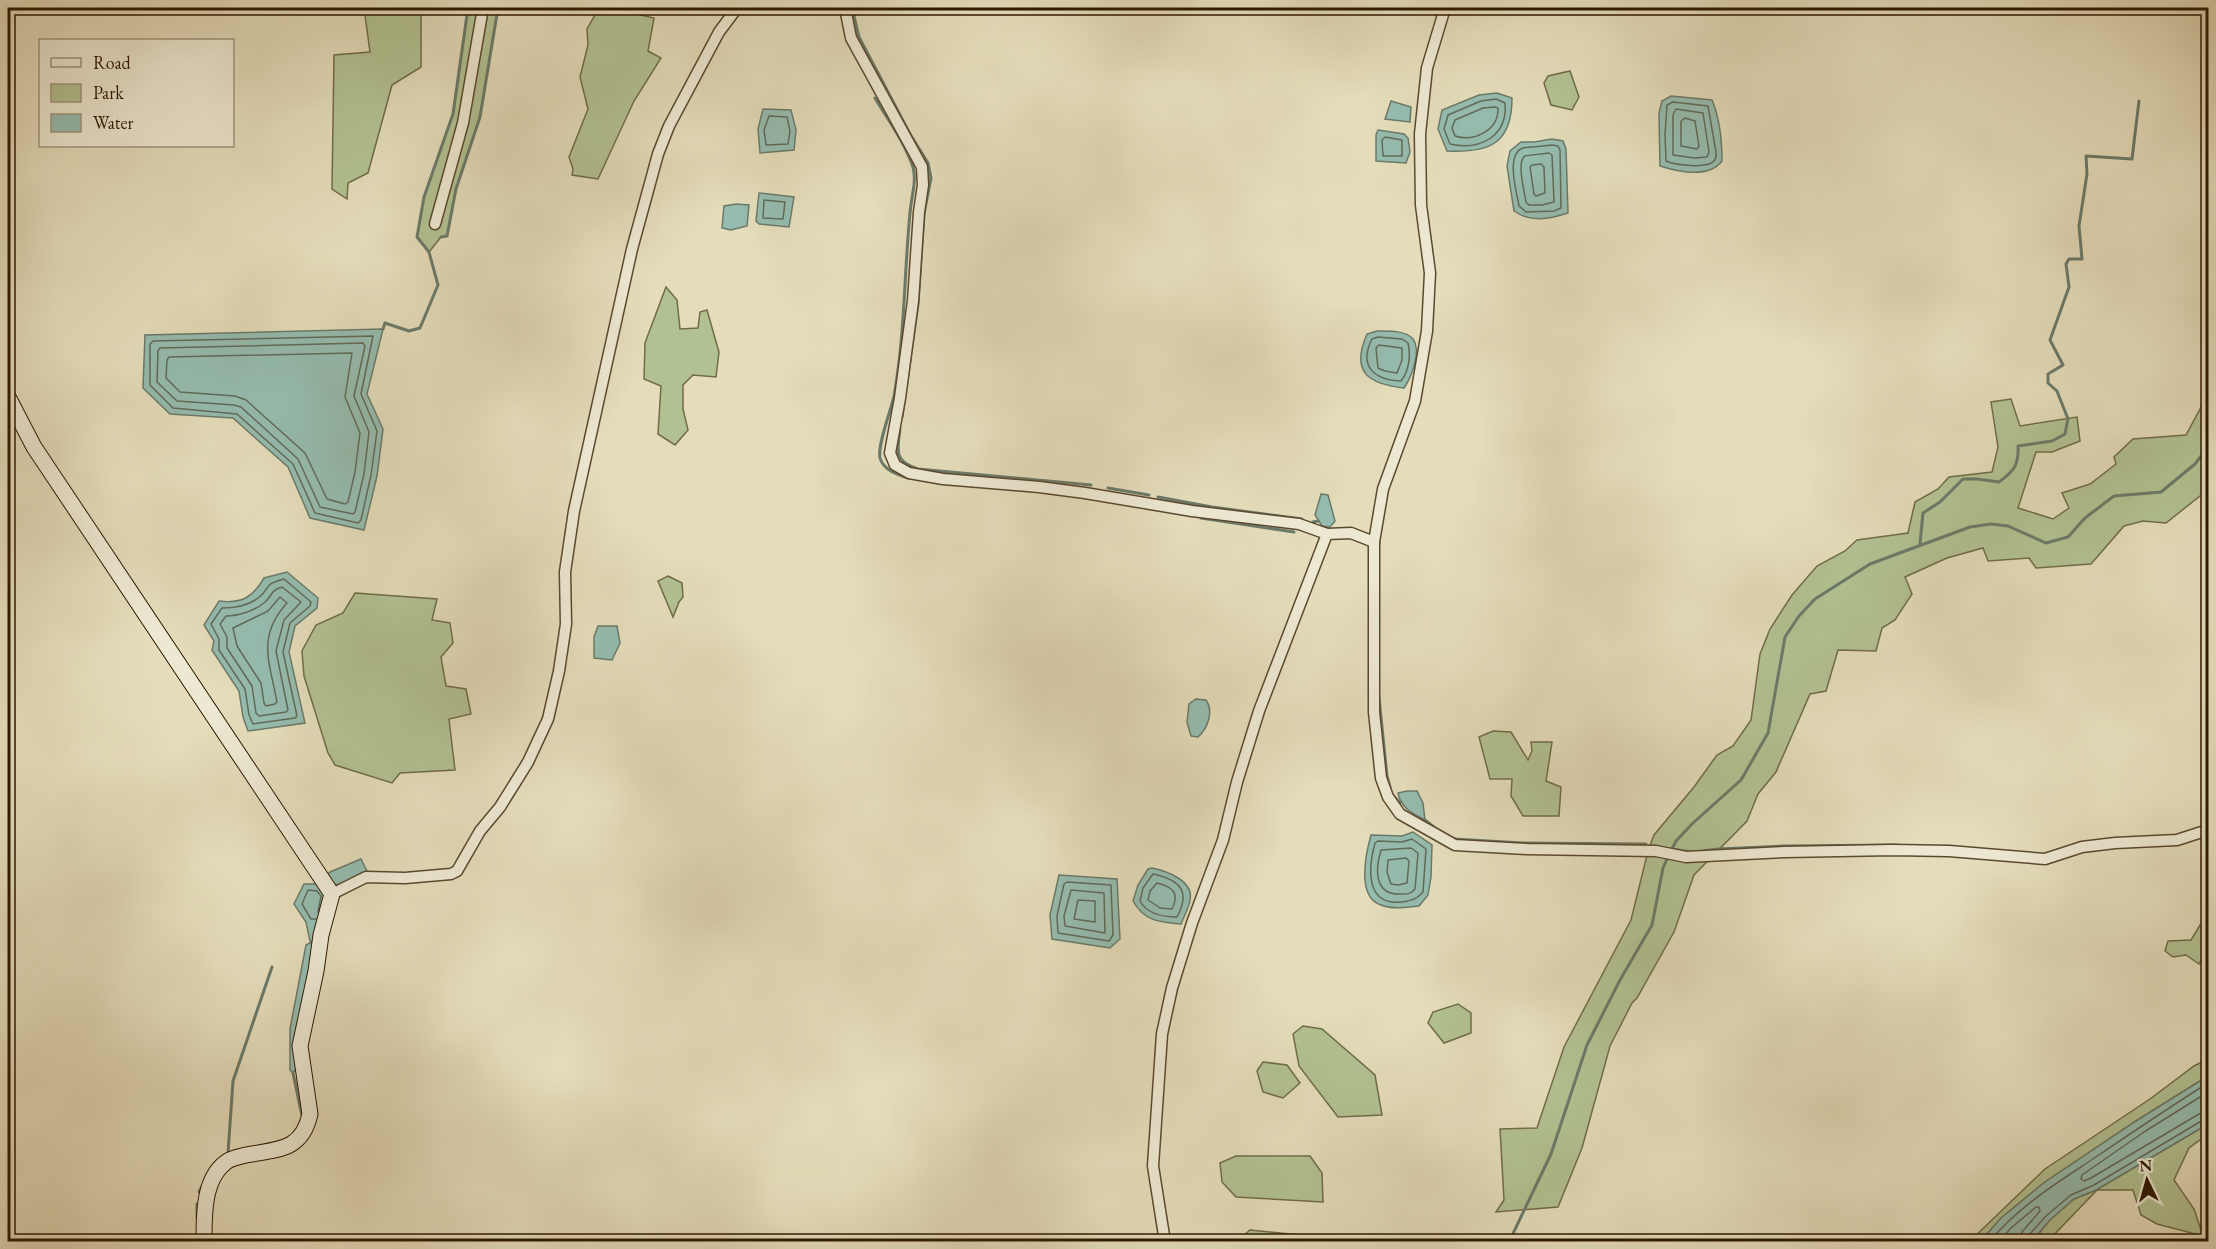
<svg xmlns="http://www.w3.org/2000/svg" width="2216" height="1249" font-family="'EB Garamond',serif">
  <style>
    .green { fill: #b2c191; stroke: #706c48; stroke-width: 1.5 }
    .water { fill: #95bcaf; stroke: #6b7a69; stroke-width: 1.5 }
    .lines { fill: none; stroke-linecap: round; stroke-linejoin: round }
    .shore { stroke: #616a58; stroke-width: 1.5 }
    .stream { stroke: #6b7a69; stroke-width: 3 }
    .street-casing { stroke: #5b492e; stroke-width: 13 }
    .secondary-casing { stroke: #2d1800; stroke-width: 17 }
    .street { stroke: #ede8d2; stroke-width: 10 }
    .secondary { stroke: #ede8d2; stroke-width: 15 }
  </style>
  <rect width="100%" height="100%" fill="#e4dcba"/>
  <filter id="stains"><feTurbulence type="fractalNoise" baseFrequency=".00333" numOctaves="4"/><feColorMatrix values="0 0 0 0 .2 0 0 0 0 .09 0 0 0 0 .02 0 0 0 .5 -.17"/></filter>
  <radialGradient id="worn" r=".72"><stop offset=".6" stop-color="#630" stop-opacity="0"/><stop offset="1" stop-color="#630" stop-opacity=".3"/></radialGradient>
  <g class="green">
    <path d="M364 8H421V67L392 85 368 173 348 183 347 199 332 189 334 55 370 52Z"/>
    <path d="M468 8H498L480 117 456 189 447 236 441 237 429 252 417 237 424 197 453 114Z"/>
    <path d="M599 8H610L654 18 648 51 661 58 634 101 598 179 572 175 573 169 569 157 588 109 580 77 588 45 587 29Z"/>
    <path d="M1570 71 1579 97 1572 110 1551 105 1544 83 1548 76Z"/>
    <path d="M666 287 677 300 680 329 698 328 700 312 707 310 719 352 716 377 693 375 683 385V409L688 430 675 445 658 434 661 386 644 379 645 343Z"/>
    <path d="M2208 394V496H2200L2166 523 2143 521 2124 526 2091 564 2036 568 2029 558 1988 561 1983 548 1947 558 1905 577 1912 594 1895 620 1882 628 1876 651 1838 650 1826 691 1810 694 1776 772 1758 794 1747 821 1694 875 1674 932 1637 998 1632 1003 1610 1046 1582 1148 1558 1207 1496 1212 1504 1200 1500 1129 1537 1128 1564 1047 1631 920 1648 851 1654 835 1694 787 1717 755 1733 746 1751 720 1760 654 1770 629 1792 595 1817 566 1845 551 1857 540 1908 533 1915 502 1938 489 1949 477 1992 472 1998 447 1991 402 2011 399 2020 426 2077 417 2080 441 2052 452H2036L2018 508 2053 519 2069 508 2062 493 2090 484 2116 464 2114 457 2133 439 2186 435Z"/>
    <path d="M668 576 682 583 683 597 679 602 673 617 658 581Z"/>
    <path d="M355 593 437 599 432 620 450 623 453 643 441 657 446 686 466 689 471 714 449 719 455 770 400 773 392 783 335 765 328 753 304 676 302 651 316 625 343 613Z"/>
    <path d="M1493 731 1511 732 1528 760 1532 751 1531 742H1552L1546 781 1561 787 1559 816H1523L1511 796 1512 779H1490L1479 737Z"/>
    <path d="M2200 925 2208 930V947L2199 964 2186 955 2173 957 2165 951 2168 941 2191 940Z"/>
    <path d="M1458 1004 1471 1013V1033L1444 1043 1428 1023 1433 1012Z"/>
    <path d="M1303 1026 1322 1029 1375 1075 1382 1115 1338 1117 1299 1066 1293 1034Z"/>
    <path d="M2208 1059V1076L2136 1121 2045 1182 2001 1218 1981 1241 1969 1242 2045 1169 2150 1099 2194 1066Z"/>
    <path d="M1263 1062 1287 1065 1300 1083 1283 1098 1263 1092 1257 1071Z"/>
    <path d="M2208 1124V1134L2189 1148 2174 1180 2194 1209 2203 1236 2157 1224 2141 1215 2133 1190H2097L2048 1241 2032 1242 2050 1220 2074 1199 2096 1190Z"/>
    <path d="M1236 1156H1310L1322 1173 1323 1202 1236 1197 1222 1182 1220 1163Z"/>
    <path d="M1250 1230 1311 1236 1317 1241H1237Z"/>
  </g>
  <g class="water">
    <path d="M1497 93 1512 98C1512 144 1489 153 1447 151L1438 129 1442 110 1479 95Z"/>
    <path d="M1671 96 1712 100C1720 119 1722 141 1722 161 1709 178 1679 172 1660 166L1659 113 1662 101Z"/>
    <path d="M1391 101 1411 107 1410 122 1385 119Z"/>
    <path d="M763 109 791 110 796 130 794 150 760 153 758 129Z"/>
    <path d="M1378 130 1404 134 1408 138 1410 152 1406 163 1376 161V135Z"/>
    <path d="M1552 139 1563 141 1566 149 1568 213C1549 219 1531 223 1514 211L1507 166 1510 151 1521 142H1534Z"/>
    <path d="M759 193 794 197 789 227 759 224 756 221Z"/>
    <path d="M736 204 749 205 747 226 731 230 722 228 724 206Z"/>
    <path d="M383 329 367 394 383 429 377 476 364 530 310 518 288 467 233 418 170 414 143 388 145 335Z"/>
    <path d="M1377 331C1387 331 1406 330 1413 339 1422 351 1411 378 1404 388 1369 384 1350 373 1367 334Z"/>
    <path d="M1321 494 1328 495 1335 521 1330 527 1322 526 1315 515Z"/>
    <path d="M287 572 318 598 317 608 295 626 289 652 305 723 248 731 243 717 239 691 212 650 214 641 204 625 219 601C242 604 253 597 264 578Z"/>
    <path d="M598 626H617L620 643 612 660 594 658V637Z"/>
    <path d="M1196 699 1206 700C1214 711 1208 728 1198 737L1191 736 1187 722 1189 704Z"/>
    <path d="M1407 791H1417L1423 803 1425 820C1412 813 1401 808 1398 793Z"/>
    <path d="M1413 832 1432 845 1431 877 1428 895 1419 906C1407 907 1393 910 1381 905 1356 897 1366 853 1371 835L1402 836Z"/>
    <path d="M361 859 368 873 334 886 325 877 330 872Z"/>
    <path d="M1152 868C1167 871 1194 881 1190 900 1189 908 1184 916 1181 924 1159 922 1144 921 1133 901L1138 885 1148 869Z"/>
    <path d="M1059 875 1117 879 1120 939 1110 948 1052 939 1050 915Z"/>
    <path d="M304 884H321L328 895 298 1066 293 1073 290 1070V1029L306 945 312 942 310 941 306 922 294 904Z"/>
    <path d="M2208 1076V1124L2096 1190 2074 1199 2050 1220 2032 1241H1981L2001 1218 2045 1182 2136 1121Z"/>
  </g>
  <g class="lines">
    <g class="shore">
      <path d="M1496 99 1505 103C1508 136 1480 151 1450 144L1444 129 1448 115 1481 101Z"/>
      <path d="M1673 102 1708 106 1716 152C1716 155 1717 158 1714 161 1707 169 1675 165 1666 161L1665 134 1667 105Z"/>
      <path d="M1495 107 1498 108C1499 131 1473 142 1455 136L1452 128 1455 120 1483 108Z"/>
      <path d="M1676 109 1703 113 1709 152 1707 157 1694 158 1673 155V115Z"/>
      <path d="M769 116 787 117 790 131 788 144 766 145 764 130Z"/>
      <path d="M1685 118 1695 121 1699 146 1697 149 1681 146V121Z"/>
      <path d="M1385 137 1402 140V156H1383L1382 140Z"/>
      <path d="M1552 145 1558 146 1560 150 1561 208 1554 211 1526 212 1519 206C1517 193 1505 154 1523 148 1526 147 1547 146 1552 145Z"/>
      <path d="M1549 153 1552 155 1554 202 1542 205H1529L1526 202C1525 194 1516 161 1525 156 1528 155 1544 154 1549 153Z"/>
      <path d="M1541 164 1544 167 1545 193 1536 196 1534 194 1530 167 1532 165Z"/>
      <path d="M764 200 785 202 783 219 763 218Z"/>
      <path d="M373 336 361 394 377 431 371 475 361 520 358 523 315 513 293 464 237 414 173 408 150 385V344L153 341Z"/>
      <path d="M1378 337 1402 339 1408 343C1411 356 1409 371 1401 381 1375 380 1358 367 1372 339Z"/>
      <path d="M363 343 365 346 354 396 369 432 364 474 355 512 353 514 320 507 298 459 241 407 234 405 177 401 157 382 158 351 160 348Z"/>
      <path d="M1379 345 1402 348V360L1397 373 1385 371 1378 368 1376 348Z"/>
      <path d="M352 353 345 397 360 433 355 472 348 502 345 504 327 499 305 453 246 400 235 396 180 392 166 378 167 360 169 357Z"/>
      <path d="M284 579 311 602 310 606 290 623 283 652 297 716 295 718 253 724 249 715 245 689 219 650V639L211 624 222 608C235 608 248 606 258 598 272 588 261 585 284 579Z"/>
      <path d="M282 587 301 602 284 620 276 651 288 710 286 712 259 716 256 713 252 686 227 648V637L220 624 226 616C238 616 254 611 264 603 273 596 269 591 282 587Z"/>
      <path d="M280 597 287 603C256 637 270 663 277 702L275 704 266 706 264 703 261 683 237 646 233 628 268 611Z"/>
      <path d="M1412 839 1426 849 1423 892C1416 900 1412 900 1402 902 1365 906 1368 868 1375 843L1378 841 1402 842Z"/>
      <path d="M1411 848 1418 853 1415 889C1411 894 1408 894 1402 894 1374 896 1375 870 1381 850Z"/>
      <path d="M1406 858 1409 861 1407 883 1398 885 1391 884 1387 872 1388 860Z"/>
      <path d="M1153 874C1180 880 1191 891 1177 917 1162 917 1147 914 1140 901L1143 888Z"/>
      <path d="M1067 882 1111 885 1113 935 1109 941 1058 933 1057 916 1064 884Z"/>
      <path d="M1157 883C1173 887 1180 893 1172 909L1160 908 1148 900 1150 891Z"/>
      <path d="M1071 890 1104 893 1105 933 1065 926 1064 916Z"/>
      <path d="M1078 900 1095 901V922L1074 919Z"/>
      <path d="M316 919H311L302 904 308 890 317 891 321 896 318 912"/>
      <path d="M2208 1092 2144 1132 2082 1175 2081 1179 2084 1181 2091 1178 2199 1114 2208 1112"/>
      <path d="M1989 1242C2015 1211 2047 1189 2081 1167 2124 1138 2165 1110 2208 1083"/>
      <path d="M1998 1242 2011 1228 2036 1207H2039L2040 1211 2022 1232 2020 1242"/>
      <path d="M2028 1242 2029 1235 2046 1216 2071 1195 2094 1185 2203 1120 2208 1119"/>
    </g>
    <g class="stream">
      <path d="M852 8 859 37 910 134 928 163 931 178 924 214 918 304 902 417"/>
      <path d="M875 98C888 120 905 143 913 167 917 181 911 198 910 213 904 274 905 335 894 396 891 410 877 446 880 458 883 470 898 475 909 478"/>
      <path d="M441 237 447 236 456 189 480 117 498 8"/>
      <path d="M383 329 385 323 409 331 420 328 438 285 429 252 417 237 424 197 453 114 468 8"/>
      <path d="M900 429C897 452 894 461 918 469L1091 485"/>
      <path d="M1108 488 1149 495"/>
      <path d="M1158 497 1212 507 1302 519"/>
      <path d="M1201 518 1294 532"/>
      <path d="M1313 522 1318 521"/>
      <path d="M1920 544 1923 513 1940 502 1963 479H1977L1999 482C2014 471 2019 465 2018 446L2052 441 2065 434 2068 419 2057 391 2048 383V374L2063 365 2050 340 2069 287 2066 264 2069 259H2082L2079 226 2087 174 2086 156 2132 159 2139 101"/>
      <path d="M1379 698 1387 776 1390 787"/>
      <path d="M1391 793 1400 803"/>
      <path d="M1425 820 1435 828"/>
      <path d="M1454 839 1523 843 1646 844"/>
      <path d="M1672 849 1692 852"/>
      <path d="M1671 851 1676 841 1693 823 1741 780 1768 733 1785 637 1799 616 1815 599 1870 564 1970 527 1991 524 2008 526 2046 543 2068 537 2085 518 2114 496 2161 492 2195 464 2208 447"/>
      <path d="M1702 851 1718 849 1783 846 1896 845"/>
      <path d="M293 1073 302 1116"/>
      <path d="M228 1153 233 1081 272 967"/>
      <path d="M199 1192 202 1186"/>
      <path d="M197 1218V1204"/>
      <path d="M1509 1242 1551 1154 1587 1045 1620 980 1652 925 1663 868 1668 857"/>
    </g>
    <defs>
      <g id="street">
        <path d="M845 8 851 38 922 167 923 185 919 212 913 301 900 398 890 453 895 465 909 473 943 479 1039 487 1085 493 1192 511 1299 524 1327 534"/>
        <path d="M435 224 463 123 483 8"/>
        <path d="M1374 542V712L1381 778 1388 797 1400 814 1455 845 1527 849 1656 851 1686 857 1784 852 1893 850 1949 851 2045 859 2082 847 2115 843 2177 840 2208 830"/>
        <path d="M332 894 366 877 405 878 451 874 457 871 480 831 500 807 528 762 548 719 559 671 566 624 565 572 574 511 632 249 658 154 669 126 719 32 737 8"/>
        <path d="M1165 1242 1153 1166 1162 1034 1172 988 1192 923 1223 840 1237 782 1259 711 1327 534 1351 533 1374 542 1383 489 1415 401 1427 331 1430 273 1421 205 1420 134 1427 68 1445 8"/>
      </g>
      <path id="secondary" d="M8 397 34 447 332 894 321 935 316 971 300 1046 310 1114C302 1151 278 1149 246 1155 239 1157 230 1158 225 1163 203 1180 204 1217 204 1242"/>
    </defs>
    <use href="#street" class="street-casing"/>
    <use href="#secondary" class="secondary-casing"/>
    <use href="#street" class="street"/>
    <use href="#secondary" class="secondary"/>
  </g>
  <rect width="2216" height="1249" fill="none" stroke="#e4dcba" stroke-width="30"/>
  <rect x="9" y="9" width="2198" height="1231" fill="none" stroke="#2d1800" stroke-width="3"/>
  <rect x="15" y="15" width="2186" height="1219" fill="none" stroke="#2d1800" stroke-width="1.5"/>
  <rect x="39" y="39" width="195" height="108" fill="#ede8d2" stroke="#a0957e" stroke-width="1.5"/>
  <rect x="51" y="58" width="30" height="9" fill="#ede8d2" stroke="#a0957e" stroke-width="1.5"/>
  <text x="93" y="69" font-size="18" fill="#2d1800">Road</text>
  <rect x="51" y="84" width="30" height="18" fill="#b2c191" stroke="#a0957e" stroke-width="1.5"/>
  <text x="93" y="99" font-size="18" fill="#2d1800">Park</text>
  <rect x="51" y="114" width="30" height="18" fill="#95bcaf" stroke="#a0957e" stroke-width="1.5"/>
  <text x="93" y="129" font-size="18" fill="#2d1800">Water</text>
  <g transform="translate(2147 1180) rotate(355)" stroke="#ede8d2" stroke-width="4.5" paint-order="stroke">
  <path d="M0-4.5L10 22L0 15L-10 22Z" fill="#2d1800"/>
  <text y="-9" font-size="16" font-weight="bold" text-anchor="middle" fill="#2d1800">N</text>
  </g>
  <rect width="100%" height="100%" filter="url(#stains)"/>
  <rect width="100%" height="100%" fill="url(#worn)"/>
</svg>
